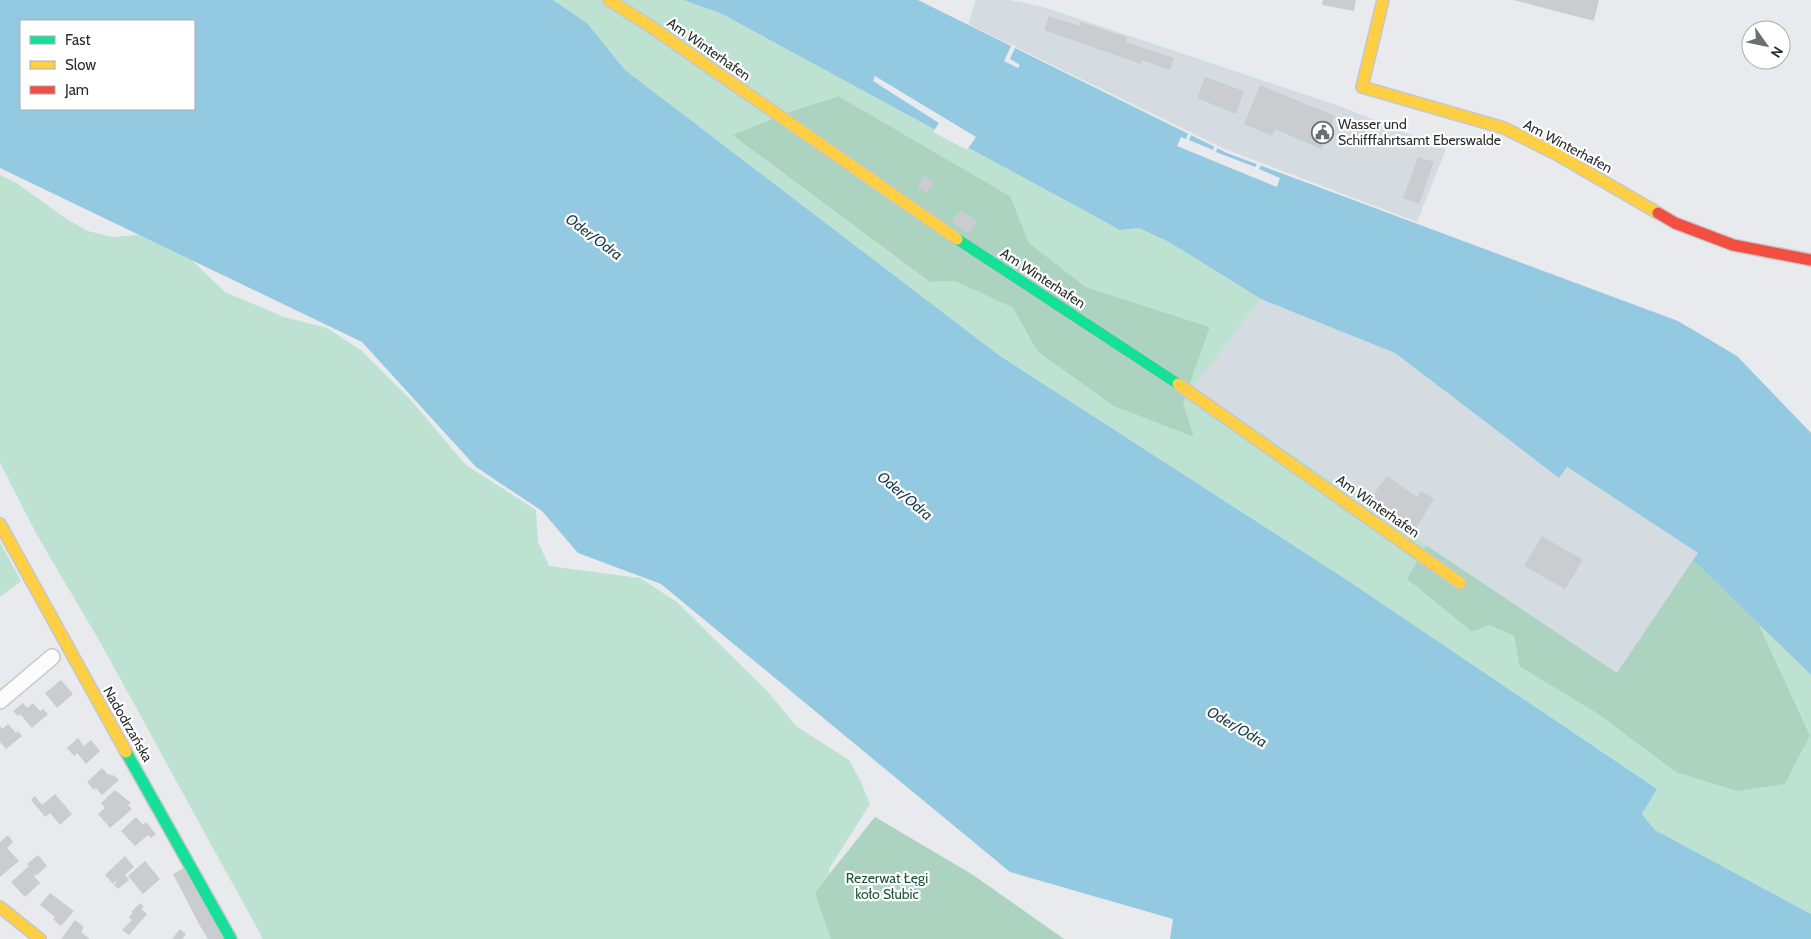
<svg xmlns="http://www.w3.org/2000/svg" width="1811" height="939" font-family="Cabin,sans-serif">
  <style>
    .built { fill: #d4dce2 }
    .green { fill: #bee2d1; fill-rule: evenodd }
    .forest { fill: #abd3c0 }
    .water { fill: #93cae2; fill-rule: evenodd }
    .pier { fill: #e8eaed }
    .building { fill: #cbcccf }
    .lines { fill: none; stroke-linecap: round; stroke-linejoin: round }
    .street-casing { stroke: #c5c7c9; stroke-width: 18 }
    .fast-casing { stroke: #c5c7c9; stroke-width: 14 }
    .slow-casing { stroke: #c5c7c9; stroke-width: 14 }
    .jam-casing { stroke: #c5c7c9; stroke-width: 14 }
    .street { stroke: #fcfcfc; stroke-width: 15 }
    .fast { stroke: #16e098; stroke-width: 11 }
    .slow { stroke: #ffcf43; stroke-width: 11 }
    .jam { stroke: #f24e42; stroke-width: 11 }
    .labels { text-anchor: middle; stroke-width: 4.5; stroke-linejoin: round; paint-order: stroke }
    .street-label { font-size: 14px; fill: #2a2c2e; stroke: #fff }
    .poi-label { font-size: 14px; fill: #2a2c2e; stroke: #fff; text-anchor: start }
    .park-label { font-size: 14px; fill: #1d543c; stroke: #fff }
    .water-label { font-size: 15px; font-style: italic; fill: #1c3f4e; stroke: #fff }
  </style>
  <rect width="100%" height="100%" fill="#e8eaed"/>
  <g class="built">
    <path d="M976 0H1009L1040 6 1342 107 1446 149 1417 222 1227 150 968 24Z"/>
    <path d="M1261 299 1395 353 1559 478 1566 467 1699 553 1617 674 1192 387Z"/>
  </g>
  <g class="green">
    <path d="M553 0H683L720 13 1120 230 1139 228 1169 242 1261 299 1193 387 1426 545 1407 579 1472 632 1489 625 1514 636 1519 666 1598 714 1810 734 1758 623 1811 675V914L1655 830 1642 814 1657 789 1347 580 1000 356 625 70 587 23ZM837 96 1010 196 1029 243 1086 287 1210 327 1183 403 1037 351 1013 308 955 281 930 282 732 135 795 110Z"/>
    <path d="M0 175 18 184 65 218 88 231 112 237 136 235 161 237 180 249 225 292 284 317 327 328 362 351 408 397 466 465 536 510 538 542 549 566 640 578 677 602 768 692 796 726 849 760 861 782 870 804 829 869V874L875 817 973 875 1064 939H263L100 642 37 535 0 463Z"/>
    <path d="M0 542 21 581 0 597Z"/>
  </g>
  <g class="forest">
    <path d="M838 96 1010 196 1029 243 1086 287 1210 327 1183 403 1194 437 1114 406 1037 351 1013 308 955 281 930 282 732 135 795 110Z"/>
    <path d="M1426 545 1617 673 1693 560 1758 623 1810 735 1785 784 1737 791 1676 772 1598 714 1519 666 1514 636 1489 625 1472 632 1407 579Z"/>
    <path d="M875 817 973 875 1064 939H831L815 893Z"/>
  </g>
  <g class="water">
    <path d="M0 0H553L587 23 625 70 1000 356 1347 580 1657 789 1642 814 1655 830 1811 914V939H1170L1173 919 1010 872 661 584 578 553 542 511 476 467 362 342 0 168ZM21 21H194V109H21Z"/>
    <path d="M683 0H918L1227 153 1678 321 1737 356 1811 433V675L1693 560 1698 553 1567 467 1559 478 1395 353 1261 299 1169 242 1139 228 1120 230 720 13Z"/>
  </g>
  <g class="pier">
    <path d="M1012 44 1016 46 1010 59 1020 65 1018 68 1004 61Z"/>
    <path d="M875 76 976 137 967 150 933 132 939 123 873 81Z"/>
    <path d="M1189 131 1192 133 1189 140 1213 150 1215 144 1218 146 1216 152 1255 167 1258 162 1262 163 1259 169 1280 178 1277 187 1177 146 1181 137 1186 139Z"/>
  </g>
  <g class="building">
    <path d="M1323 0H1356L1354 11 1322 5Z"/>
    <path d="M1513 0H1599L1594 21Z"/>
    <path d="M1049 16 1080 26 1081 22 1127 37 1126 42 1174 58 1170 70 1142 60 1141 64 1044 30Z"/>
    <path d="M1205 77 1244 91 1236 114 1197 98Z"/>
    <path d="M1260 85 1335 116 1321 149 1275 129 1272 136 1244 124Z"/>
    <path d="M1358 119 1371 124 1363 147 1350 142Z"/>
    <path d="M1418 157 1434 162 1419 204 1403 198Z"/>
    <path d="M924 176 934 182 927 193 917 187Z"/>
    <path d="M961 210 977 222 970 234 952 222Z"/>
    <path d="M1387 476 1417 497 1421 491 1434 499 1415 530 1370 499Z"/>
    <path d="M1542 536 1583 560 1565 589 1524 566Z"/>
    <path d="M61 680 73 694 57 708 45 693Z"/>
    <path d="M23 703 27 708 33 703 40 711 43 709 48 714 32 728 20 714 18 716 13 711Z"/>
    <path d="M8 724 16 733 18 731 22 736 6 749 0 742V726L2 729Z"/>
    <path d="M78 738 84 746 91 740 100 751 86 764 77 753 74 756 67 748Z"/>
    <path d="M102 768 108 775 110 774 112 776 114 775 119 780 102 795 96 788 94 790 87 782Z"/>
    <path d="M115 790 131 803 128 805 132 809 110 828 98 814 105 808 101 803Z"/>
    <path d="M55 794 72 814 60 825 50 813 45 817 31 800 35 796 42 805Z"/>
    <path d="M136 817 143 825 146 822 156 834 151 838 148 835 135 846 121 831Z"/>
    <path d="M8 835 13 842 7 848 19 861 0 877V842Z"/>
    <path d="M38 855 47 866 37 875 36 874 34 876 40 883 25 897 11 882 29 866 27 864Z"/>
    <path d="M125 856 134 867 125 875 129 880 118 889 114 885 118 879 113 884 105 875Z"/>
    <path d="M145 861 160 879 143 894 128 876Z"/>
    <path d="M184 868 223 939H208L200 926 173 874Z"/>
    <path d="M50 893 74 911 61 926 53 919 55 917 40 905Z"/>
    <path d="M140 903 144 907 141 909 147 914 129 935 122 930 132 920 129 917 133 913 131 912Z"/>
    <path d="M75 920 84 927 81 932 90 939H61Z"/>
    <path d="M180 929 186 934 182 939H172Z"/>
  </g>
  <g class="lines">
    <defs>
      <path id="street" d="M0 701 52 657"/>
      <g id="fast">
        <path d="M957 239 1178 384"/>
        <path d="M126 752 231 939"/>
      </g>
      <g id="slow">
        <path d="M609 0 647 24 957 239"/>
        <path d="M1383 0 1362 87 1504 128 1556 154 1658 213"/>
        <path d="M1178 384 1460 583"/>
        <path d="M0 524 126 752"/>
        <path d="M0 907 40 939"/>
      </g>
      <path id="jam" d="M1658 213 1675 223 1733 245 1811 260"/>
    </defs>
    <use href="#street" class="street-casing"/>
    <use href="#fast" class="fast-casing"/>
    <use href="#slow" class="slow-casing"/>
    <use href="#jam" class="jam-casing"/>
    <use href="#street" class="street"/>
    <use href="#fast" class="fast"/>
    <use href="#slow" class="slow"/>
    <use href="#jam" class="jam"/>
  </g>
  <defs>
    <symbol id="civic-ring" viewBox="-11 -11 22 22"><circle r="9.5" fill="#fff" stroke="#6c6e71" stroke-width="1.5"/><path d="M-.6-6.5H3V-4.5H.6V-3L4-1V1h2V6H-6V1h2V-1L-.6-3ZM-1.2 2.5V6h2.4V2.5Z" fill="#6c6e71"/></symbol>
  </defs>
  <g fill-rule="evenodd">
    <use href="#civic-ring" x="1310" y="120" width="25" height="25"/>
  </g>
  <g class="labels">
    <g class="street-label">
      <text transform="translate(709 49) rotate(35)" y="5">Am Winterhafen</text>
      <text transform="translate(1568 146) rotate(28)" y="5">Am Winterhafen</text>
      <text transform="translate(1043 278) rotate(33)" y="5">Am Winterhafen</text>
      <text transform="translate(1378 506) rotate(35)" y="5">Am Winterhafen</text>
      <text transform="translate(128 724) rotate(60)" y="5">Nadodrzańska</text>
    </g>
    <g class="poi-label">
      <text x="1338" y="129">Wasser und<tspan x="1338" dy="16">Schifffahrtsamt Eberswalde</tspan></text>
    </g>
    <g class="park-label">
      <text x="887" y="883">Rezerwat Łęgi<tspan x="887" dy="16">koło Słubic</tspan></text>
    </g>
    <g class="water-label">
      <text transform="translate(594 237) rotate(37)" y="5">Oder/Odra</text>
      <text transform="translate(905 496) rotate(40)" y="5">Oder/Odra</text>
      <text transform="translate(1237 727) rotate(30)" y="5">Oder/Odra</text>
    </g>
  </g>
  <rect x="20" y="20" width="175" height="90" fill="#ffffff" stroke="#aaabab"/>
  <rect x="30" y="36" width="25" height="8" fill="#16e098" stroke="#aaabab"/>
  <text x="65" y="45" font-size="15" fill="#2a2c2e">Fast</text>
  <rect x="30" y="61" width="25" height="8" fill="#ffcf43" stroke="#aaabab"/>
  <text x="65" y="70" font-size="15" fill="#2a2c2e">Slow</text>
  <rect x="30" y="86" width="25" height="8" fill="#f24e42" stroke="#aaabab"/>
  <text x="65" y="95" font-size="15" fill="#2a2c2e">Jam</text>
  <g transform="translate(1766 45) rotate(123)"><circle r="24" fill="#ffffff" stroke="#aaabab"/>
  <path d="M0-4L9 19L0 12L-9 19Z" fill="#6c6e71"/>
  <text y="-8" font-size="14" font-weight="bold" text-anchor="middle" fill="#2a2c2e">N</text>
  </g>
</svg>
